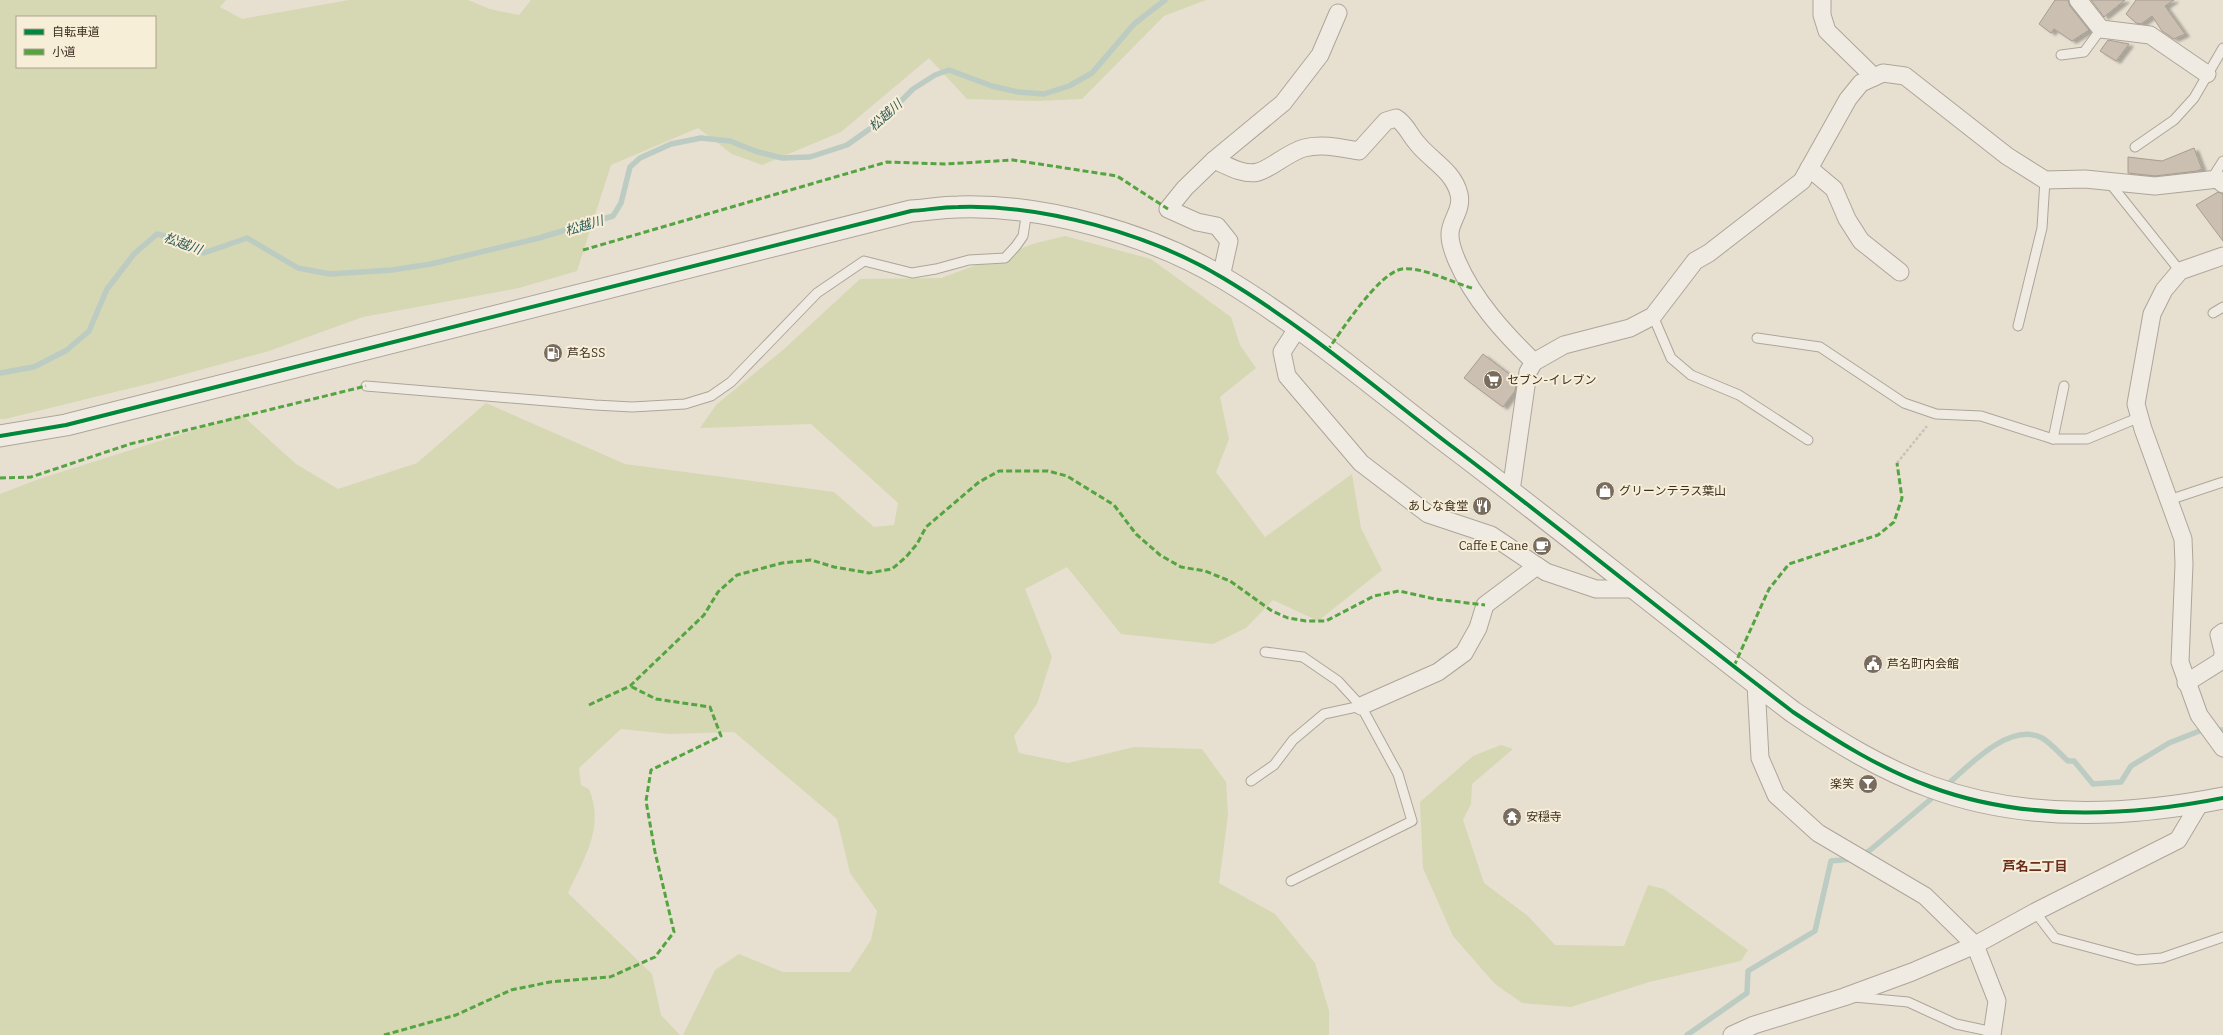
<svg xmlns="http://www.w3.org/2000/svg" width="2223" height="1035" font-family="Bitter,'Noto Sans JP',serif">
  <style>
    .green { fill: #d6d7b3; fill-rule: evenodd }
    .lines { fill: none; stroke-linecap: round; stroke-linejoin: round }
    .stream { stroke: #bcccc2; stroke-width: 5.5 }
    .building { fill: #cbbfb2; stroke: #a89c90; filter: url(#shadow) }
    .service-casing { stroke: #ada599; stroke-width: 11 }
    .minor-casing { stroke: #ada599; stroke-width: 19 }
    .tertiary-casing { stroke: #ada599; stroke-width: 23 }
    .path { stroke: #c8c2b9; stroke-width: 2.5; stroke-dasharray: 3 2; stroke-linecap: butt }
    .service { stroke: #efebe3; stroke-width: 9 }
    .minor { stroke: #efebe3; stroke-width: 17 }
    .tertiary { stroke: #efebe3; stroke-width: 21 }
    .quiet { stroke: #54a441; stroke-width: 3; stroke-dasharray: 6 3; stroke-linecap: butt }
    .cycleway-casing { stroke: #f7eed8; stroke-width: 6 }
    .cycleway { stroke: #00873e; stroke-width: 4 }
    .labels { text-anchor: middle; stroke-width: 4; stroke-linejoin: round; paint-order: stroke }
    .poi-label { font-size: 12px; fill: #3d2e20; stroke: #f7eed8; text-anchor: start }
    .water-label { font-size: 13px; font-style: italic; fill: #2f5d5a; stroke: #f7eed8 }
    .neighbourhood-label { font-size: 13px; font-weight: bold; fill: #6b2e1e; stroke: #f7eed8 }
  </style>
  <defs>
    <filter id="shadow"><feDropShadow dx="4.5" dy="2.5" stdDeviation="1" flood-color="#0004"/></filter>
  </defs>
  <rect width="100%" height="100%" fill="#e7e0d1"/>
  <g class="green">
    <path d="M0 0H226L220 7 242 19 349 0H468L490 9 519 15 531 0H1206L1164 16 1082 99 1038 101 967 99 929 58 841 132 762 165 732 154 698 128 611 165 577 271 519 288 363 317 269 351 160 381 5 419H0ZM17 17H155V67H17Z"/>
    <path d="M1065 236 1151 259 1231 317 1240 345 1256 368 1220 397 1229 439 1216 472 1265 537 1352 474 1361 528 1382 570 1318 621 1273 600 1246 628 1213 644 1121 634 1067 567 1025 589 1052 657 1037 704 1014 736 1019 753 1068 763 1134 747 1202 749 1226 782 1228 815 1219 883 1275 914 1315 963 1329 1011V1035H683L715 970 739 954 783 972H850L871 940 877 911 850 873 837 819 734 732 669 734 621 729 579 768 581 785 589 789C605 828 584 858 568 893L652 974 661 1015 680 1035H0V494L39 479 242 415 296 464 338 489 417 463 486 403 625 464 834 492 874 527 894 525 898 503 811 424 700 428 716 405 784 349 860 279 941 278 1036 243Z"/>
    <path d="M1501 745 1513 749 1472 784 1471 804 1463 820 1484 883 1528 916 1555 945 1624 946 1648 885 1664 889 1748 950 1741 961 1649 982 1571 1007 1522 1003 1495 984 1453 936 1423 868 1420 802 1473 756Z"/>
  </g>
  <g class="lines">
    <g class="stream">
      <path d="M0 373 34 367 67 350 89 331 107 289 134 254 157 234 181 240 204 253 247 238 298 268 330 274 392 270 431 264 539 238 613 216 621 203 630 167 640 158 671 144 701 138 730 141 755 151 782 158 810 157 847 145 881 121 913 89 935 75 949 70 992 86 1018 92 1044 94 1069 86 1092 73 1134 24 1165 0"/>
      <path d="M1945 787C1967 767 2010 721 2042 738 2051 743 2060 754 2068 761H2074L2093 784 2121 782 2131 766 2169 743 2202 730H2223"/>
      <path d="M1862 855 1869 851 1937 794"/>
      <path d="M1687 1035 1747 993 1748 971 1815 931 1831 861 1852 859"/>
    </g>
  </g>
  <g class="building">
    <path d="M2055 0H2068L2070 6 2089 30 2072 41 2054 29 2051 33 2039 24Z"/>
    <path d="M2091 0H2125L2104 17Z"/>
    <path d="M2136 0H2174L2165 6 2185 34 2174 39 2162 31 2152 16 2141 24 2136 23 2126 14Z"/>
    <path d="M2108 40 2129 44 2116 61 2100 51Z"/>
    <path d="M2194 148 2202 169 2197 171 2155 176 2128 173V157L2162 161Z"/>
    <path d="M2218 192 2223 194V241L2196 205Z"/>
    <path d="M1483 354 1517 380 1515 391 1503 407 1464 378Z"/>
  </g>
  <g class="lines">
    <defs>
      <g id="service">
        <path d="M2061 55 2084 52 2101 29"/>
        <path d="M2135 147 2174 120 2194 98 2223 48"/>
        <path d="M2211 180 2223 161"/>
        <path d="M2109 182 2180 271"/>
        <path d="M2213 313 2223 307"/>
        <path d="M1653 316 1671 358 1691 375 1739 395 1808 440"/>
        <path d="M2018 326 2042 228 2045 180"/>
        <path d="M1757 338 1820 347 1904 403 1936 414 1981 416 2053 439 2064 386"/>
        <path d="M366 386 595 405 632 407 685 404 711 396 731 382 817 293 864 261 912 273 936 269 969 260 1005 258 1016 246 1023 236 1027 211"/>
        <path d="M2053 439H2087L2140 417"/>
        <path d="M2169 500 2223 482"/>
        <path d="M1265 652 1303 657 1338 681 1361 706 1398 774 1412 821 1291 881"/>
        <path d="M1251 781 1274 765 1293 740 1324 714 1361 706"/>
        <path d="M2035 912 2055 938 2137 960 2162 958 2223 937"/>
        <path d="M1854 997 1908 1002 1956 1024 1993 1032"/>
      </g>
      <g id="minor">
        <path d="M1822 0V15L1827 31 1874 77"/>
        <path d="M2078 0 2101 29 2150 35 2207 74"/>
        <path d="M1214 160C1226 165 1244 176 1258 172 1272 168 1287 153 1304 148 1321 143 1342 148 1359 151L1386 121 1396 118C1406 124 1409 134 1417 143 1430 160 1453 170 1459 194 1463 210 1449 222 1450 235 1450 242 1454 254 1457 261 1474 300 1504 333 1534 362"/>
        <path d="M1809 168 1834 189 1847 219 1861 241 1900 272"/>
        <path d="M2223 256 2180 271 2164 290 2152 314 2136 404 2143 429 2183 539 2184 564 2180 662 2199 715 2223 748"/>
        <path d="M1221 277 1229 241 1217 226 1197 222 1168 209 1185 188 1214 160 1283 103 1320 55 1338 13"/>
        <path d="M1297 329 1282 352 1287 376 1361 463 1428 514 1491 535 1546 572 1596 589H1635"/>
        <path d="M1511 491 1528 372 1534 362 1564 345 1630 328 1653 316 1695 261 1709 253 1802 181 1848 99 1861 83 1883 73 1905 76 2007 156 2045 180 2085 179 2155 186 2218 179 2223 184"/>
        <path d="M2223 632 2219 635 2223 651"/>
        <path d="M2186 683 2221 661 2223 655"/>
        <path d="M1756 684 1760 758 1776 795 1818 833 1925 896 1975 945 1997 1001 1992 1035"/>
        <path d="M1361 706 1438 672 1464 653 1478 628 1485 605 1537 566"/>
        <path d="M1732 1035 1754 1025 1844 997 1912 972 1975 945 2035 912 2178 840 2200 803"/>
      </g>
      <path id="tertiary" d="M0 436 66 425 911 211C927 210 942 207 958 207 1043 204 1150 234 1223 278 1302 325 1373 386 1446 442 1563 530 1676 623 1793 712 1836 741 1881 769 1931 787 2023 821 2127 817 2223 798"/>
    </defs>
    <use href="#service" class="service-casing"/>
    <use href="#minor" class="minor-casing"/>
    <use href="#tertiary" class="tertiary-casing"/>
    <path class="path" d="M1897 463 1927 426"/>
    <use href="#service" class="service"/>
    <use href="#minor" class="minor"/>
    <use href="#tertiary" class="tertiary"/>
    <g class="quiet">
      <path d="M583 250 887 162 945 164 1013 160 1117 176 1168 209"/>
      <path d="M1327 351C1341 332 1378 273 1402 269 1421 266 1453 283 1472 288"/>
      <path d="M0 478 31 477 130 444 366 386"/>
      <path d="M1734 666 1769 589 1789 564 1878 535 1894 522 1902 498 1897 463"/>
      <path d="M589 705 630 686 704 615 718 592 737 575 782 563 811 560 834 567 869 573 892 569 906 557 917 544 926 527 979 482 999 471H1048L1067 476 1114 505 1136 534 1160 555 1181 567 1205 571 1230 581 1272 611 1288 618 1306 621H1326L1374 596 1399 591 1435 599 1485 605"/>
      <path d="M384 1035 456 1015 511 990 550 982 610 977 655 957 674 932 655 852 646 801 651 770 721 736 710 707 656 699 630 686"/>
    </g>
    <defs>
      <path id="cycleway" d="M0 436 66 425 911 211C927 210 942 207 958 207 1043 204 1150 234 1223 278 1302 325 1373 386 1446 442 1563 530 1676 623 1793 712 1836 741 1881 769 1931 787 2023 821 2127 817 2223 798"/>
    </defs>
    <use href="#cycleway" class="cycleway-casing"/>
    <use href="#cycleway" class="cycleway"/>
  </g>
  <defs>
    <symbol id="fuel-disc" viewBox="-11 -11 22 22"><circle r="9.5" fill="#786c5e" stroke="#f7eed8"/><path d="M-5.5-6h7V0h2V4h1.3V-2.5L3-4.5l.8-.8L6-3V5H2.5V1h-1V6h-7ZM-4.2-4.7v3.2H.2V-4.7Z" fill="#fff"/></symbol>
    <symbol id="supermarket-disc" viewBox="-11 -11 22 22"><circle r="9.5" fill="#786c5e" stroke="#f7eed8"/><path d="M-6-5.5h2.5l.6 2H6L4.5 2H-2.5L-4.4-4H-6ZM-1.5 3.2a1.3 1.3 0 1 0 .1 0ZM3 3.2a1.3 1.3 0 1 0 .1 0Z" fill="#fff"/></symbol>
    <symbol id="shop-disc" viewBox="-11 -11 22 22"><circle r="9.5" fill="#786c5e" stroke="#f7eed8"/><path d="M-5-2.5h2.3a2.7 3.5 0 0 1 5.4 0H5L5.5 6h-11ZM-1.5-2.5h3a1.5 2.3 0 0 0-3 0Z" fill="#fff"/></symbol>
    <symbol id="restaurant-disc" viewBox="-11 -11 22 22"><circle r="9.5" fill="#786c5e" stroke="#f7eed8"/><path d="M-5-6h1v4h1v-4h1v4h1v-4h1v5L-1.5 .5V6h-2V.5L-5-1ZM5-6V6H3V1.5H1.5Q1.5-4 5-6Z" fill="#fff"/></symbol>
    <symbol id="cafe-disc" viewBox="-11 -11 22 22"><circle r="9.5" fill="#786c5e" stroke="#f7eed8"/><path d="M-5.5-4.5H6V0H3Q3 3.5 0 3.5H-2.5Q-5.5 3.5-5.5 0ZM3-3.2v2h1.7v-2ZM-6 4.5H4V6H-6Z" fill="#fff"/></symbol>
    <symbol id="civic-disc" viewBox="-11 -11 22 22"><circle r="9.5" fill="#786c5e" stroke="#f7eed8"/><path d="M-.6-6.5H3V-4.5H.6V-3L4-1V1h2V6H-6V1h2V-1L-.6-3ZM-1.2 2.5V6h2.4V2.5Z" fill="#fff"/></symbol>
    <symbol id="bar-disc" viewBox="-11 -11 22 22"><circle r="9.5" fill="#786c5e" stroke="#f7eed8"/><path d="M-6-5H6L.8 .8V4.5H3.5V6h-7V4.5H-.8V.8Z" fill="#fff"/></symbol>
    <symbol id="temple-disc" viewBox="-11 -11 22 22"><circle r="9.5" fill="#786c5e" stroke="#f7eed8"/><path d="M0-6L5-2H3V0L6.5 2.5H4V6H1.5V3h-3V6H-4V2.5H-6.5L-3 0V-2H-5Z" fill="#fff"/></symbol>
  </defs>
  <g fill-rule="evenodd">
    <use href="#fuel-disc" x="542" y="342" width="22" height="22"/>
    <use href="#supermarket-disc" x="1482" y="369" width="22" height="22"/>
    <use href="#shop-disc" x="1594" y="480" width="22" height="22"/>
    <use href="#restaurant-disc" x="1471" y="495" width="22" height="22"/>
    <use href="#cafe-disc" x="1531" y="535" width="22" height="22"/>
    <use href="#civic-disc" x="1862" y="653" width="22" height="22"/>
    <use href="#bar-disc" x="1857" y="773" width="22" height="22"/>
    <use href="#temple-disc" x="1501" y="806" width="22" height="22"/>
  </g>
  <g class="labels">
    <g class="poi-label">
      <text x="567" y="357">芦名SS</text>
      <text x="1507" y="384">セブン-イレブン</text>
      <text x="1619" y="495">グリーンテラス葉山</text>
      <text x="1468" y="510" text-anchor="end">あしな食堂</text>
      <text x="1528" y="550" text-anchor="end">Caffe E Cane</text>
      <text x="1887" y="668">芦名町内会館</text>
      <text x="1854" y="788" text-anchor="end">楽笑</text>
      <text x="1526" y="821">安穏寺</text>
    </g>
    <g class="water-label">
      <text transform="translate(885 115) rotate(-42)" y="5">松越川</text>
      <text transform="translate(584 225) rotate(-17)" y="5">松越川</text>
      <text transform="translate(183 243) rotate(20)" y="5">松越川</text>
    </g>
    <g class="neighbourhood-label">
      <text x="2035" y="871">芦名二丁目</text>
    </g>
  </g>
  <rect x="16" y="16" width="140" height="52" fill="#f7eed8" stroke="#ada18e"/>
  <rect x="24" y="29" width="20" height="6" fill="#00873e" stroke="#ada18e"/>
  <text x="52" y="36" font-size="12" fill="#3d2e20">自転車道</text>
  <rect x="24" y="49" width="20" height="6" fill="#54a441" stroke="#ada18e"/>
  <text x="52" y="56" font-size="12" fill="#3d2e20">小道</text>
</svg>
